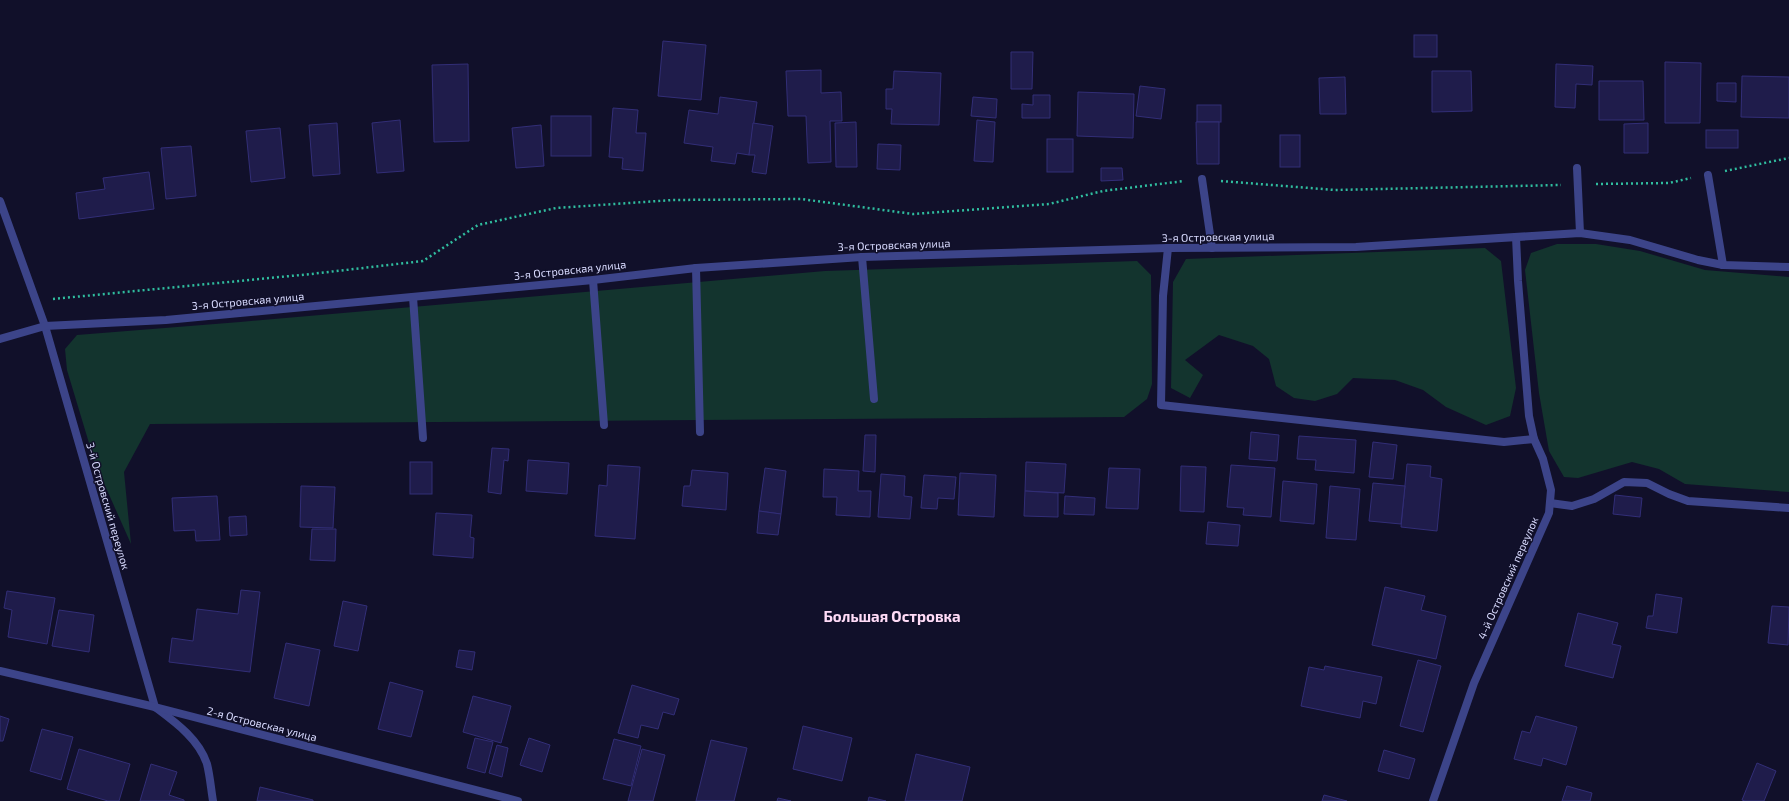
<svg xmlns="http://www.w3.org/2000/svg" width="1789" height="801" font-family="'Exo 2',sans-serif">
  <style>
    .green { fill: #13342e }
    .building { fill: #1f1c4b; stroke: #322e77 }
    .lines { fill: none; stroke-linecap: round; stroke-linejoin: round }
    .path { stroke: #30bd9f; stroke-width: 2.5; stroke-dasharray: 2 3; stroke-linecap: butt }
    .lane { stroke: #3c4489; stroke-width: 8 }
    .street { stroke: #3c4489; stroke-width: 8 }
    .labels { text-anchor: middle; stroke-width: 3; stroke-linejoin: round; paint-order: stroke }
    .street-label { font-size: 11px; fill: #d9dbff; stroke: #11102a }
    .district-label { font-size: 15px; font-weight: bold; fill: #ffdbf7; stroke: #11102a }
  </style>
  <rect width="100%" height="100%" fill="#11102a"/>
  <g class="green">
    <path d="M1557 244H1596L1640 251 1705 270 1789 277V492L1685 484 1659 469 1632 462 1578 478 1564 477 1549 451 1539 393 1525 270 1531 253Z"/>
    <path d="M1485 248 1501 261 1516 388 1510 416 1486 425 1446 407 1423 390 1395 380 1353 378 1337 394 1315 401 1294 398 1276 386 1269 359 1253 346 1219 335 1185 360 1203 375 1190 398 1171 388 1173 282 1186 259Z"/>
    <path d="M1137 261 1151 275 1152 384 1147 399 1124 417 150 424 124 472 131 544 95 463 67 370 65 349 77 335 240 322 825 271Z"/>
  </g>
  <g class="building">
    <rect x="1414" y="35" width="23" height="22"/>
    <path d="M663 41 706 45 701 100 658 96Z"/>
    <path d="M1011 52H1033L1032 89H1011Z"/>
    <path d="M1665 62 1701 63 1700 123H1665Z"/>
    <path d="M468 64 469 141 434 142 432 65Z"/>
    <path d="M1556 64 1593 66 1592 85 1576 84 1575 108 1555 107Z"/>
    <path d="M821 70V93L841 92 842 121H830L831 162 808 163 806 116H788L786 71Z"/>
    <path d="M894 71 941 73 939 125 891 124 892 109H886V89H893Z"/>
    <path d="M1432 71H1471L1472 111 1432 112Z"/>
    <path d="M1742 76 1789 77V118L1741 117Z"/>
    <path d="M1345 77 1346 114H1320L1319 78Z"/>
    <path d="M1599 81H1643L1644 120H1599Z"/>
    <path d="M1717 83H1736V102L1717 101Z"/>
    <path d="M1140 86 1165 89 1161 119 1136 116Z"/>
    <path d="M1078 92 1134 94 1133 138 1077 136Z"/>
    <path d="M1033 95H1050V118H1022V104L1033 105Z"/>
    <path d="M720 97 757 102 749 155 737 153 735 164 711 161 713 147 684 143 689 110 718 114Z"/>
    <path d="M973 97 997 99 996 118 971 116Z"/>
    <rect x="1197" y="105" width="24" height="17"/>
    <path d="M613 108 638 110 636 133H646L643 171 622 169 623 158 609 157Z"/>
    <rect x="551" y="116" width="40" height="40"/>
    <path d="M400 120 404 171 377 173 372 123Z"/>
    <path d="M977 120 995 122 993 162 974 161Z"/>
    <path d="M856 122 857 167H836L835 123Z"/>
    <path d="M1196 122H1219V164H1197Z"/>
    <path d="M337 123 340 174 313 176 309 125Z"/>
    <path d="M753 123 773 126 766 174 752 172 755 155H749Z"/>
    <path d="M1648 123V153H1624V124Z"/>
    <path d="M541 125 544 166 516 168 512 128Z"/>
    <path d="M280 128 285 178 251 182 246 131Z"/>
    <rect x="1706" y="130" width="32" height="18"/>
    <rect x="1280" y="135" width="20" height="32"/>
    <rect x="1047" y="139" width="26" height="33"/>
    <path d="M878 144 901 145 900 170 877 169Z"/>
    <path d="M191 146 196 196 166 199 161 148Z"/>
    <path d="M1101 168H1122L1123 180 1101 181Z"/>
    <path d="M149 172 154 209 79 219 76 193 105 189 103 178Z"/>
    <path d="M1251 432 1279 435 1277 461 1249 459Z"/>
    <path d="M865 435H876L875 472 863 471Z"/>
    <path d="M1299 436 1356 440 1354 473 1315 470 1316 460 1297 459Z"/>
    <path d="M1373 442 1397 445 1393 479 1369 477Z"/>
    <path d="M492 448 509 449 508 461 504 460 501 494 488 492Z"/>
    <path d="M528 460 569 463 567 494 526 491Z"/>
    <rect x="410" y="462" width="22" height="32"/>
    <path d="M1026 462 1066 464 1064 493 1025 491Z"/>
    <path d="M1407 464 1431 466 1430 477 1442 479 1437 531 1401 527Z"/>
    <path d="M608 465 640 467 635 539 595 536 599 485 607 486Z"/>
    <path d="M1231 465 1275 468 1271 517 1243 515 1244 508 1227 507Z"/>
    <path d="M1181 466 1206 467 1204 512 1180 511Z"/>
    <path d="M765 468 786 471 781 514 759 511Z"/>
    <path d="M1109 468 1140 469 1138 509 1106 508Z"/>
    <path d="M824 469 859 471 858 491H871L870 517 836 515 837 497H823Z"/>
    <path d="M692 470 728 473 726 510 682 506 684 486H690Z"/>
    <path d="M960 473 996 475 994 517 958 515Z"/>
    <path d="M881 474 905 476 904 496 912 497 910 519 878 517Z"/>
    <path d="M924 475 956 477 954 499 938 498 937 509 921 508Z"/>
    <path d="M1283 481 1317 484 1314 524 1280 521Z"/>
    <path d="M1373 483 1405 486 1401 524 1369 521Z"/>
    <path d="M301 486 335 487 333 528 300 527Z"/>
    <path d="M1330 486 1360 489 1356 540 1326 538Z"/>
    <path d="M1025 491 1058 493V517L1024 516Z"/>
    <path d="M1615 495 1642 498 1640 517 1613 514Z"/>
    <path d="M217 496 220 540 196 541 195 530 174 531 172 498Z"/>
    <path d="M1065 496 1095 498 1094 515 1064 514Z"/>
    <path d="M759 511 781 514 778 535 757 533Z"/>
    <path d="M436 513 472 515 470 537 474 538 473 558 433 555Z"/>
    <path d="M246 516 247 535 230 536 229 517Z"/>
    <path d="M1208 522 1240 525 1238 546 1206 544Z"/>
    <path d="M312 529H336L335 561 310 560Z"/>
    <path d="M1385 587 1425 596 1421 610 1446 616 1436 659 1372 645Z"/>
    <path d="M241 590 260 592 250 672 169 662 172 638 193 641 197 609 238 614Z"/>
    <path d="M7 591 55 598 47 644 8 637 12 610 4 608Z"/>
    <path d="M1656 594 1682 598 1677 633 1646 628 1648 616H1653Z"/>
    <path d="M343 601 367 606 358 651 334 646Z"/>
    <path d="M1772 606 1789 607 1788 645 1768 643Z"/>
    <path d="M59 610 94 615 89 652 52 646Z"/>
    <path d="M1578 613 1618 623 1612 644 1621 646 1613 678 1565 666Z"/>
    <path d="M286 643 320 650 309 706 274 698Z"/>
    <path d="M459 650 475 652 472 670 456 667Z"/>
    <path d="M1418 660 1441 666 1423 732 1400 726Z"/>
    <path d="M1325 666 1382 677 1376 704 1363 701 1360 718 1301 706 1309 667 1324 670Z"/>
    <path d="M390 682 423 691 411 737 378 729Z"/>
    <path d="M632 685 679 699 674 715 663 712 658 729 641 725 638 738 618 733Z"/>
    <path d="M473 696 511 706 501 743 463 732Z"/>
    <path d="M0 716 9 719 3 741H0Z"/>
    <path d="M1536 716 1577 727 1566 765 1543 758 1541 766 1514 759 1522 731 1530 733Z"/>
    <path d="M803 726 852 738 842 781 793 769Z"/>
    <path d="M42 729 73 737 61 780 30 771Z"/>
    <path d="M475 738 493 742 485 773 467 768Z"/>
    <path d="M529 738 550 745 542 772 520 765Z"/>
    <path d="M614 739 641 746 631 786 603 779Z"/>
    <path d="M711 740 747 748 734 801H696Z"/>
    <path d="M497 745 508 748 502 777 489 773Z"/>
    <path d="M79 749 130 764 119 801H108L67 789Z"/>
    <path d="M642 749 665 755 653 801H628Z"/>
    <path d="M1384 750 1415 759 1409 779 1378 771Z"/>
    <path d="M916 754 970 767 962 801H905Z"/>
    <path d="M1757 763 1776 771 1764 801H1745L1742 800Z"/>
    <path d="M151 764 177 772 169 795 184 800V801H140Z"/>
    <path d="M1567 786 1592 793 1590 801H1562Z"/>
    <path d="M260 787 313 800V801H257Z"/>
    <path d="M1324 795 1347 801H1322Z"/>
    <path d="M869 797 886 801H868Z"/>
    <path d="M778 798 791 801H777Z"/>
  </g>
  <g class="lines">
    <g class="path">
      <path d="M1725 171 1789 158"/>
      <path d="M1221 181 1335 190 1561 185"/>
      <path d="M1596 184 1669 183 1691 178"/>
      <path d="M53 299 311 274 423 261 478 225 556 208 673 200 801 199 913 214 1049 204 1103 191 1184 181"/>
    </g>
    <g class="lane">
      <path d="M1577 168 1580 233"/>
      <path d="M1708 175 1723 265"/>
      <path d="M1202 179 1212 248"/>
      <path d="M1168 248 1163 296 1161 405 1504 442 1534 439"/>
      <path d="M862 257 874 399"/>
      <path d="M696 268 700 432"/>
      <path d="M593 280 604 425"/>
      <path d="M413 297 423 438"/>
      <path d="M1550 503 1572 506 1594 499 1624 482 1647 483 1669 494 1688 501 1789 508"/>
    </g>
    <g class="street">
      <path d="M0 201 45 326 155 707C175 722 199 739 207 764 210 776 211 789 213 801"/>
      <path d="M0 339 45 326 166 320 593 280 696 268 862 257 1168 248 1356 247 1580 233 1630 240 1698 260 1723 265 1789 267"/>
      <path d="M0 671 155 707 518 801"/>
      <path d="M1433 801 1474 683 1549 513 1551 490 1543 459 1534 439 1529 416 1518 281 1516 237"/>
    </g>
  </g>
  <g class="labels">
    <g class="street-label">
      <text transform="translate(1218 237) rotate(-1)" y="4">3-я Островская улица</text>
      <text transform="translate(894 245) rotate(-2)" y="4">3-я Островская улица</text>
      <text transform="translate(570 270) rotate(-6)" y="4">3-я Островская улица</text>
      <text transform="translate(248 301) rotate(-5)" y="4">3-я Островская улица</text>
      <text transform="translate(108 506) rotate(74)" y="4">3-й Островский переулок</text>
      <text transform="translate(1508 578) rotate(-66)" y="4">4-й Островский переулок</text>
      <text transform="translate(262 724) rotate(14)" y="4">2-я Островская улица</text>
    </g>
    <g class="district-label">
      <text x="892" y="622">Большая Островка</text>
    </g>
  </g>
</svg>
